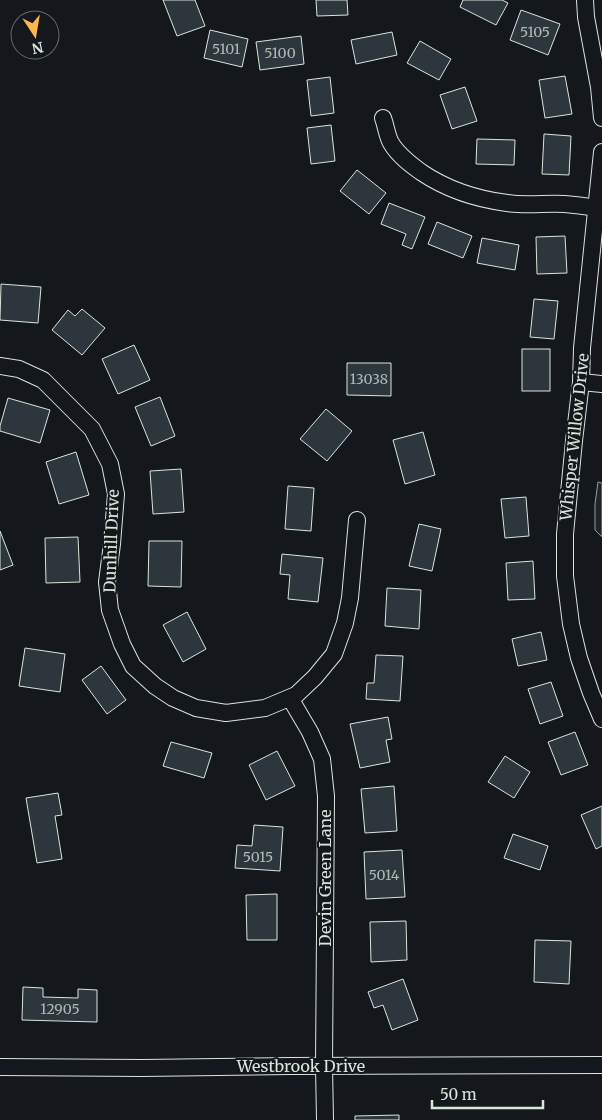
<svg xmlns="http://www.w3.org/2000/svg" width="602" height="1120" font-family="Merriweather,serif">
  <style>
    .green { fill: #202428; stroke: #939e99 }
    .building { fill: #2c363c; stroke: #d8e6dc }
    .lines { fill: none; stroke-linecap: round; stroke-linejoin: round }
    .minor-casing { stroke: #d8e6dc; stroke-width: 18 }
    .minor { stroke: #14181c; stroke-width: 16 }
    .labels { text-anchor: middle; stroke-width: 4; stroke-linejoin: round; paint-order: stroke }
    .number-label { font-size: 14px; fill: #adbab4 }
    .street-label { font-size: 16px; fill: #d8e6dc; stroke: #14181c }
  </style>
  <rect width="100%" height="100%" fill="#14181c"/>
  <path class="green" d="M598 482 602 483V537L595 530V504Z"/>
  <g class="building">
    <path d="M163 0H195L205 26 177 36Z"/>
    <path d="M316 0H347L348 15 317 16Z"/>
    <path d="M463 0H502L508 3 496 25 460 7Z"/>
    <path d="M521 10 560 24 548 55 510 40Z"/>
    <path d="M210 30 248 39 242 67 204 58Z"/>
    <path d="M392 32 397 55 356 64 351 40Z"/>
    <path d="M301 36 304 64 260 70 256 42Z"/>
    <path d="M420 41 451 59 439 80 407 63Z"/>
    <path d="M565 76 572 114 545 118 539 80Z"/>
    <path d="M330 77 334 113 311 116 307 80Z"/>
    <path d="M465 87 477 121 452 129 440 95Z"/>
    <path d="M331 125 335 161 311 164 307 128Z"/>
    <path d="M544 134 571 136 569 175 542 174Z"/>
    <path d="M477 139 515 140 514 165 476 164Z"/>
    <path d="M357 170 386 193 369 214 340 191Z"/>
    <path d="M389 203 425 217 412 249 402 245 406 234 381 224Z"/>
    <path d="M437 222 472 236 463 258 428 244Z"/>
    <path d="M565 236 567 273 537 274 536 237Z"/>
    <path d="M482 238 519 245 515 270 477 263Z"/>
    <path d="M1 284 41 287 38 323 0 320Z"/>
    <path d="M534 299 558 301 554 339 530 337Z"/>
    <path d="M82 309 105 328 82 355 52 330 68 310 75 316Z"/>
    <path d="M134 345 150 380 118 394 102 359Z"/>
    <rect x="522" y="349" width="28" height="42"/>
    <path d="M347 363H391V396L347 395Z"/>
    <path d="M160 397 175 436 151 446 135 407Z"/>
    <path d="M8 398 50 410 40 443 0 431V426Z"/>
    <path d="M326 409 352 431 327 461 300 439Z"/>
    <path d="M423 432 435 475 405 484 393 440Z"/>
    <path d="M76 452 89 495 59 504 46 462Z"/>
    <path d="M181 469 184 512 153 514 150 471Z"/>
    <path d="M288 486 314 488 311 531 285 529Z"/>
    <path d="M526 497 529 536 505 538 501 499Z"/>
    <path d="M419 524 441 529 432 571 409 566Z"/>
    <path d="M0 531 13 565 0 570Z"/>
    <path d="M78 537 80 582 46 583 45 538Z"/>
    <path d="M149 541H182L181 587 148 586Z"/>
    <path d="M282 554 323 558 318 602 288 599 290 575 280 574Z"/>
    <path d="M533 561 535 599 508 600 506 563Z"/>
    <path d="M387 588 421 590 419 629 385 626Z"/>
    <path d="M187 612 206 649 183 662 163 625Z"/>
    <path d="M541 632 547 660 518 666 512 639Z"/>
    <path d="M25 648 65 654 60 692 19 686Z"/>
    <path d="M376 655 403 656 400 701 366 699 367 683H374Z"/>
    <path d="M101 666 126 700 107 714 82 680Z"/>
    <path d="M551 682 563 716 540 724 528 689Z"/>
    <path d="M388 717 392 739 386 740 390 762 360 768 350 724Z"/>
    <path d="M575 732 588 765 561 775 548 742Z"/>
    <path d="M171 742 212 753 204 778 163 766Z"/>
    <path d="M277 751 295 786 266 800 249 765Z"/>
    <path d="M505 756 530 772 514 798 488 782Z"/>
    <path d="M394 786 397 831 365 833 361 789Z"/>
    <path d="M58 793 62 815 55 816 62 859 37 863 26 798Z"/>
    <path d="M602 806V846L596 849 581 815Z"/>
    <path d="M254 825 283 827 280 871 235 868 237 845 252 846Z"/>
    <path d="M513 834 548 846 540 870 504 858Z"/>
    <path d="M402 850 405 897 366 899 364 852Z"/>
    <path d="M277 894V940H247L246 895Z"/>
    <path d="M406 921 407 960 371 962 370 922Z"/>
    <path d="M535 940 571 941 569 984 534 982Z"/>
    <path d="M403 979 418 1020 392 1030 383 1005 374 1008 368 992Z"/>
    <path d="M23 987 43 988V997L78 998V989L97 990V1022L22 1020Z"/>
    <path d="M399 1115V1120H355V1116Z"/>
  </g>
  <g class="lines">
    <defs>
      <g id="minor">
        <path d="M585 0 586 17 599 87 602 118"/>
        <path d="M383 118C386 126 387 136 391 143 398 155 410 164 421 172 446 189 476 199 507 203 526 206 545 203 564 204 577 205 589 207 602 208"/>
        <path d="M602 152 582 348 581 382 574 441 565 534V576L571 624 579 658 591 693 602 719"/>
        <path d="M0 366 19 369 43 380 92 429 110 464 116 494 112 544 107 582 110 610 122 644 133 666 155 686 173 698 196 708 226 713 265 708 296 695 315 677 334 654 345 623 350 598 357 520"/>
        <path d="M581 382 602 384"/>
        <path d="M290 698 310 732 322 759 326 796 324 1066 325 1120"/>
        <path d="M0 1067 142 1068 289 1066 602 1065"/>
      </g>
    </defs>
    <use href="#minor" class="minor-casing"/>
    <use href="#minor" class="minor"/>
  </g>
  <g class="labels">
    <g class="number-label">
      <text x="535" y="37">5105</text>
      <text x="226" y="54">5101</text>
      <text x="280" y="58">5100</text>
      <text x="369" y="384">13038</text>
      <text x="258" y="862">5015</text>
      <text x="384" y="880">5014</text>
      <text x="60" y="1014">12905</text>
    </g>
    <g class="street-label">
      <text transform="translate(574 437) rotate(-84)" y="6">Whisper Willow Drive</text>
      <text transform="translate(111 541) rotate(-88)" y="6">Dunhill Drive</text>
      <text transform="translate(325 878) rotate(-90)" y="6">Devin Green Lane</text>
      <text x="301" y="1072">Westbrook Drive</text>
    </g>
  </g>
  <g transform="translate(35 35) rotate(168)"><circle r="24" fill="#14181c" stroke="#626a69"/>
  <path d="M0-4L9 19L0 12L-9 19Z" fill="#ffb74d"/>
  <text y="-8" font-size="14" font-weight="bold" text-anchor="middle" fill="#d8e6dc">N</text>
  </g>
  <path d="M432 1100v8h111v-8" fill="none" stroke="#d8e6dc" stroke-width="2.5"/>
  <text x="440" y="1100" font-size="15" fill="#d8e6dc" stroke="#14181c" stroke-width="4" paint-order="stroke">50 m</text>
</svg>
